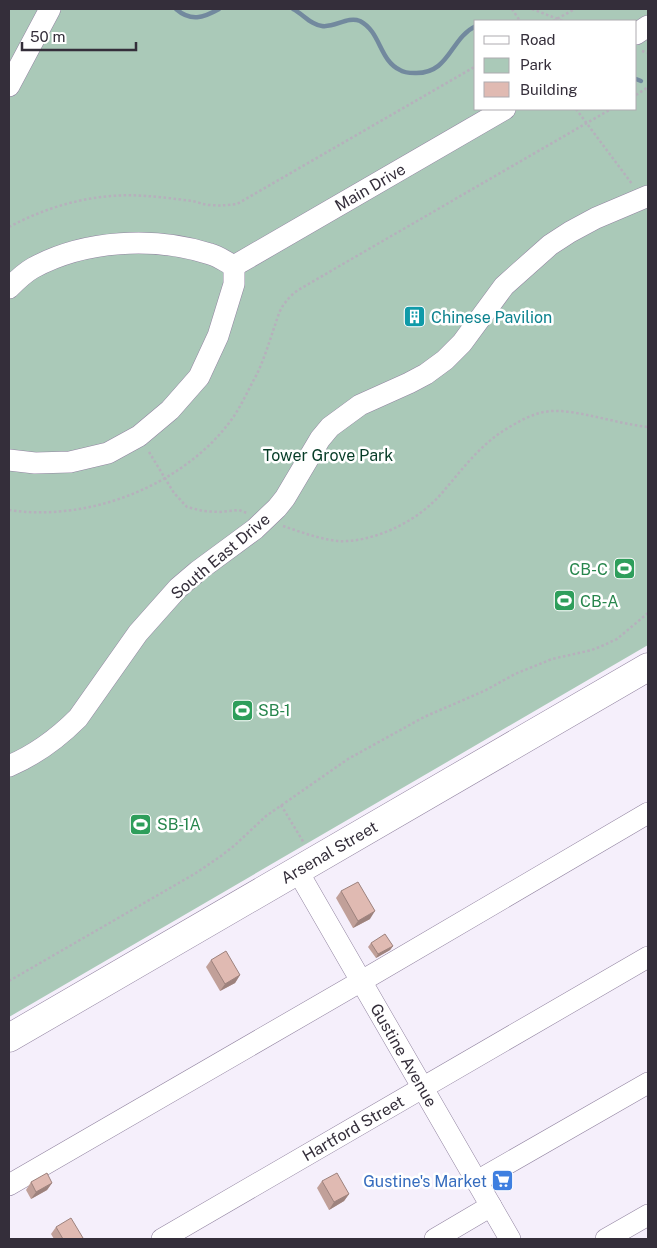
<svg xmlns="http://www.w3.org/2000/svg" width="657" height="1248" font-family="'Public Sans',sans-serif">
  <style>
    .green { fill: #aac9b8; fill-rule: evenodd }
    .lines { fill: none; stroke-linecap: round; stroke-linejoin: round }
    .stream { stroke: #72899e; stroke-width: 4.5 }
    .minor-casing { stroke: #9284a1; stroke-width: 22 }
    .major-casing { stroke: #9284a1; stroke-width: 29 }
    .path { stroke: #b6b0bc; stroke-width: 2.5; stroke-dasharray: 2.5 2.5; stroke-linecap: butt }
    .minor { stroke: #fff; stroke-width: 21 }
    .major { stroke: #fff; stroke-width: 28 }
    .wall { fill: #c1a099 }
    .shaded-wall { fill: #9d827d }
    .building { fill: #e0bab2; stroke: #9d827d }
    .labels { text-anchor: middle; stroke-width: 5; stroke-linejoin: round; paint-order: stroke }
    .street-label { font-size: 16px; fill: #342e3a; stroke: #fff }
    .culture-label { font-size: 16px; fill: #0d838f; stroke: #fff; text-anchor: start }
    .park-label { font-size: 16px; fill: #063c27; stroke: #fff }
    .leisure-label { font-size: 16px; fill: #27864d; stroke: #fff; text-anchor: start }
    .shop-label { font-size: 16px; fill: #366cbe; stroke: #fff; text-anchor: end }
  </style>
  <rect width="100%" height="100%" fill="#f5effb"/>
  <path class="green" d="M9 9H648V645L9 1017ZM476 21H636V109H476Z"/>
  <g class="lines">
    <g class="stream">
      <path d="M176 9C191 22 203 18 219 9"/>
      <path d="M293 9C303 14 311 25 322 26 335 28 347 16 360 21 381 32 379 60 400 70 404 73 410 73 415 73 450 74 450 38 476 26"/>
      <path d="M636 79 641 81"/>
    </g>
    <defs>
      <g id="minor">
        <path d="M636 34 648 26"/>
        <path d="M9 86 50 9"/>
        <path d="M234 266 505 109"/>
        <path d="M9 288C16 281 24 273 33 268 84 240 154 236 210 254 218 256 226 262 234 266"/>
        <path d="M9 460 35 463 70 462 108 453 139 436 170 410 199 377 218 336 234 284V266"/>
        <path d="M9 766C35 755 58 738 78 718L138 633 178 588 198 571 255 529 277 508 285 498 320 439 330 427 360 405 409 383 426 374 445 360 462 343 504 286 550 245 570 232 596 218 648 196"/>
        <path d="M297 870 510 1239"/>
        <path d="M477 1181 648 1083"/>
        <path d="M9 1185 377 972 648 813"/>
        <path d="M162 1239 648 957"/>
        <path d="M435 1239 491 1206"/>
        <path d="M606 1239 648 1215"/>
      </g>
      <path id="major" d="M9 1038 648 667"/>
    </defs>
    <use href="#minor" class="minor-casing"/>
    <use href="#major" class="major-casing"/>
    <g class="path">
      <path d="M512 9 520 21"/>
      <path d="M532 9 563 21"/>
      <path d="M553 21 575 9"/>
      <path d="M642 51 648 53"/>
      <path d="M636 95 648 87"/>
      <path d="M576 109 632 184"/>
      <path d="M9 227C50 205 98 192 146 196 161 197 177 199 192 201 198 202 204 205 210 205 220 206 228 205 237 204L476 66"/>
      <path d="M149 452 174 493 187 507 203 511 219 512 239 510 247 513"/>
      <path d="M9 510C87 522 180 487 229 423 240 409 248 390 257 374 264 359 269 343 274 328 277 320 279 310 285 303 288 298 293 294 298 290L611 109"/>
      <path d="M283 526C301 532 319 539 338 541 369 543 409 525 431 504 437 499 442 493 447 487 464 467 480 446 503 431 516 423 529 415 544 412 560 409 577 413 592 416 611 420 630 425 648 427"/>
      <path d="M281 805 304 843"/>
      <path d="M9 981 196 873 221 856 235 845 266 816 348 759 424 717 486 690 515 674 552 659 592 650 604 645 617 639 648 613"/>
    </g>
    <use href="#minor" class="minor"/>
    <use href="#major" class="major"/>
  </g>
  <g class="wall">
    <path d="M341 891 370 919 353 928 336 898Z"/>
    <path d="M371 943 393 946 390 950 376 958 368 947Z"/>
    <path d="M211 960 240 975 235 983 220 991 206 967Z"/>
    <path d="M322 1181 349 1194 344 1201 329 1210 317 1188Z"/>
    <path d="M31 1182 52 1183 47 1190 31 1199 26 1190Z"/>
    <path d="M56 1227 83 1239H54L51 1234Z"/>
  </g>
  <g class="shaded-wall">
    <path d="M375 911 370 919 353 928 358 921Z"/>
    <path d="M393 946 390 950 376 958 378 954Z"/>
    <path d="M240 975 235 983 220 991 225 984Z"/>
    <path d="M52 1183 47 1190 31 1199 36 1192Z"/>
    <path d="M349 1194 344 1201 329 1210 334 1202Z"/>
  </g>
  <g class="building">
    <path d="M358 882 375 911 358 921 341 891Z"/>
    <path d="M385 934 393 946 378 954 371 943Z"/>
    <path d="M226 951 240 975 225 984 211 960Z"/>
    <path d="M47 1173 52 1183 36 1192 31 1182Z"/>
    <path d="M337 1173 349 1194 334 1202 322 1181Z"/>
    <path d="M71 1218 83 1238 82 1239H63L56 1227Z"/>
  </g>
  <defs>
    <symbol id="building-square" viewBox="-11 -11 22 22"><rect x="-9" y="-9" width="18" height="18" rx="4" fill="#0f9aa8" stroke="#fff"/><path d="M-4-6H4V6H1V3H-1V6H-4ZM-2.5-4.3h1.7v1.8h-1.7ZM.8-4.3h1.7v1.8H.8ZM-2.5-1h1.7V.8h-1.7ZM.8-1h1.7V.8H.8Z" fill="#fff"/></symbol>
    <symbol id="stadium-square" viewBox="-11 -11 22 22"><rect x="-9" y="-9" width="18" height="18" rx="4" fill="#2e9e5b" stroke="#fff"/><path d="M0-5a6.5 5 0 1 0 0 10a6.5 5 0 1 0 0-10ZM-3.5-1.8h7v3.6h-7Z" fill="#fff"/></symbol>
    <symbol id="supermarket-square" viewBox="-11 -11 22 22"><rect x="-9" y="-9" width="18" height="18" rx="4" fill="#3f7fe0" stroke="#fff"/><path d="M-6-5.5h2.5l.6 2H6L4.5 2H-2.5L-4.4-4H-6ZM-1.5 3.2a1.3 1.3 0 1 0 .1 0ZM3 3.2a1.3 1.3 0 1 0 .1 0Z" fill="#fff"/></symbol>
  </defs>
  <g fill-rule="evenodd">
    <use href="#building-square" x="402" y="304" width="25" height="25"/>
    <use href="#stadium-square" x="612" y="556" width="25" height="25"/>
    <use href="#stadium-square" x="552" y="588" width="25" height="25"/>
    <use href="#stadium-square" x="230" y="698" width="25" height="25"/>
    <use href="#stadium-square" x="128" y="812" width="25" height="25"/>
    <use href="#supermarket-square" x="490" y="1168" width="25" height="25"/>
  </g>
  <g class="labels">
    <g class="street-label">
      <text transform="translate(370 187) rotate(-30)" y="6">Main Drive</text>
      <text transform="translate(220 556) rotate(-40)" y="6">South East Drive</text>
      <text transform="translate(329 852) rotate(-30)" y="6">Arsenal Street</text>
      <text transform="translate(404 1055) rotate(60)" y="6">Gustine Avenue</text>
      <text transform="translate(353 1128) rotate(-30)" y="6">Hartford Street</text>
    </g>
    <g class="culture-label">
      <text x="431" y="323">Chinese Pavilion</text>
    </g>
    <g class="park-label">
      <text x="328" y="461">Tower Grove Park</text>
    </g>
    <g class="leisure-label">
      <text x="608" y="575" text-anchor="end">CB-C</text>
      <text x="580" y="607">CB-A</text>
      <text x="258" y="716">SB-1</text>
      <text x="157" y="830">SB-1A</text>
    </g>
    <g class="shop-label">
      <text x="487" y="1187">Gustine's Market</text>
    </g>
  </g>
  <rect width="657" height="1248" fill="none" stroke="#342e3a" stroke-width="20"/>
  <rect x="474" y="20" width="162" height="90" fill="#ffffff" stroke="#aeabb0"/>
  <rect x="484" y="36" width="25" height="8" fill="#ffffff" stroke="#aeabb0"/>
  <text x="520" y="45" font-size="15" fill="#342e3a">Road</text>
  <rect x="484" y="58" width="25" height="15" fill="#aac9b8" stroke="#aeabb0"/>
  <text x="520" y="70" font-size="15" fill="#342e3a">Park</text>
  <rect x="484" y="82" width="25" height="15" fill="#e0bab2" stroke="#aeabb0"/>
  <text x="520" y="95" font-size="15" fill="#342e3a">Building</text>
  <path d="M22 42v8h114v-8" fill="none" stroke="#342e3a" stroke-width="2.5"/>
  <text x="30" y="42" font-size="15" fill="#342e3a" stroke="#ffffff" stroke-width="4" paint-order="stroke">50 m</text>
</svg>
